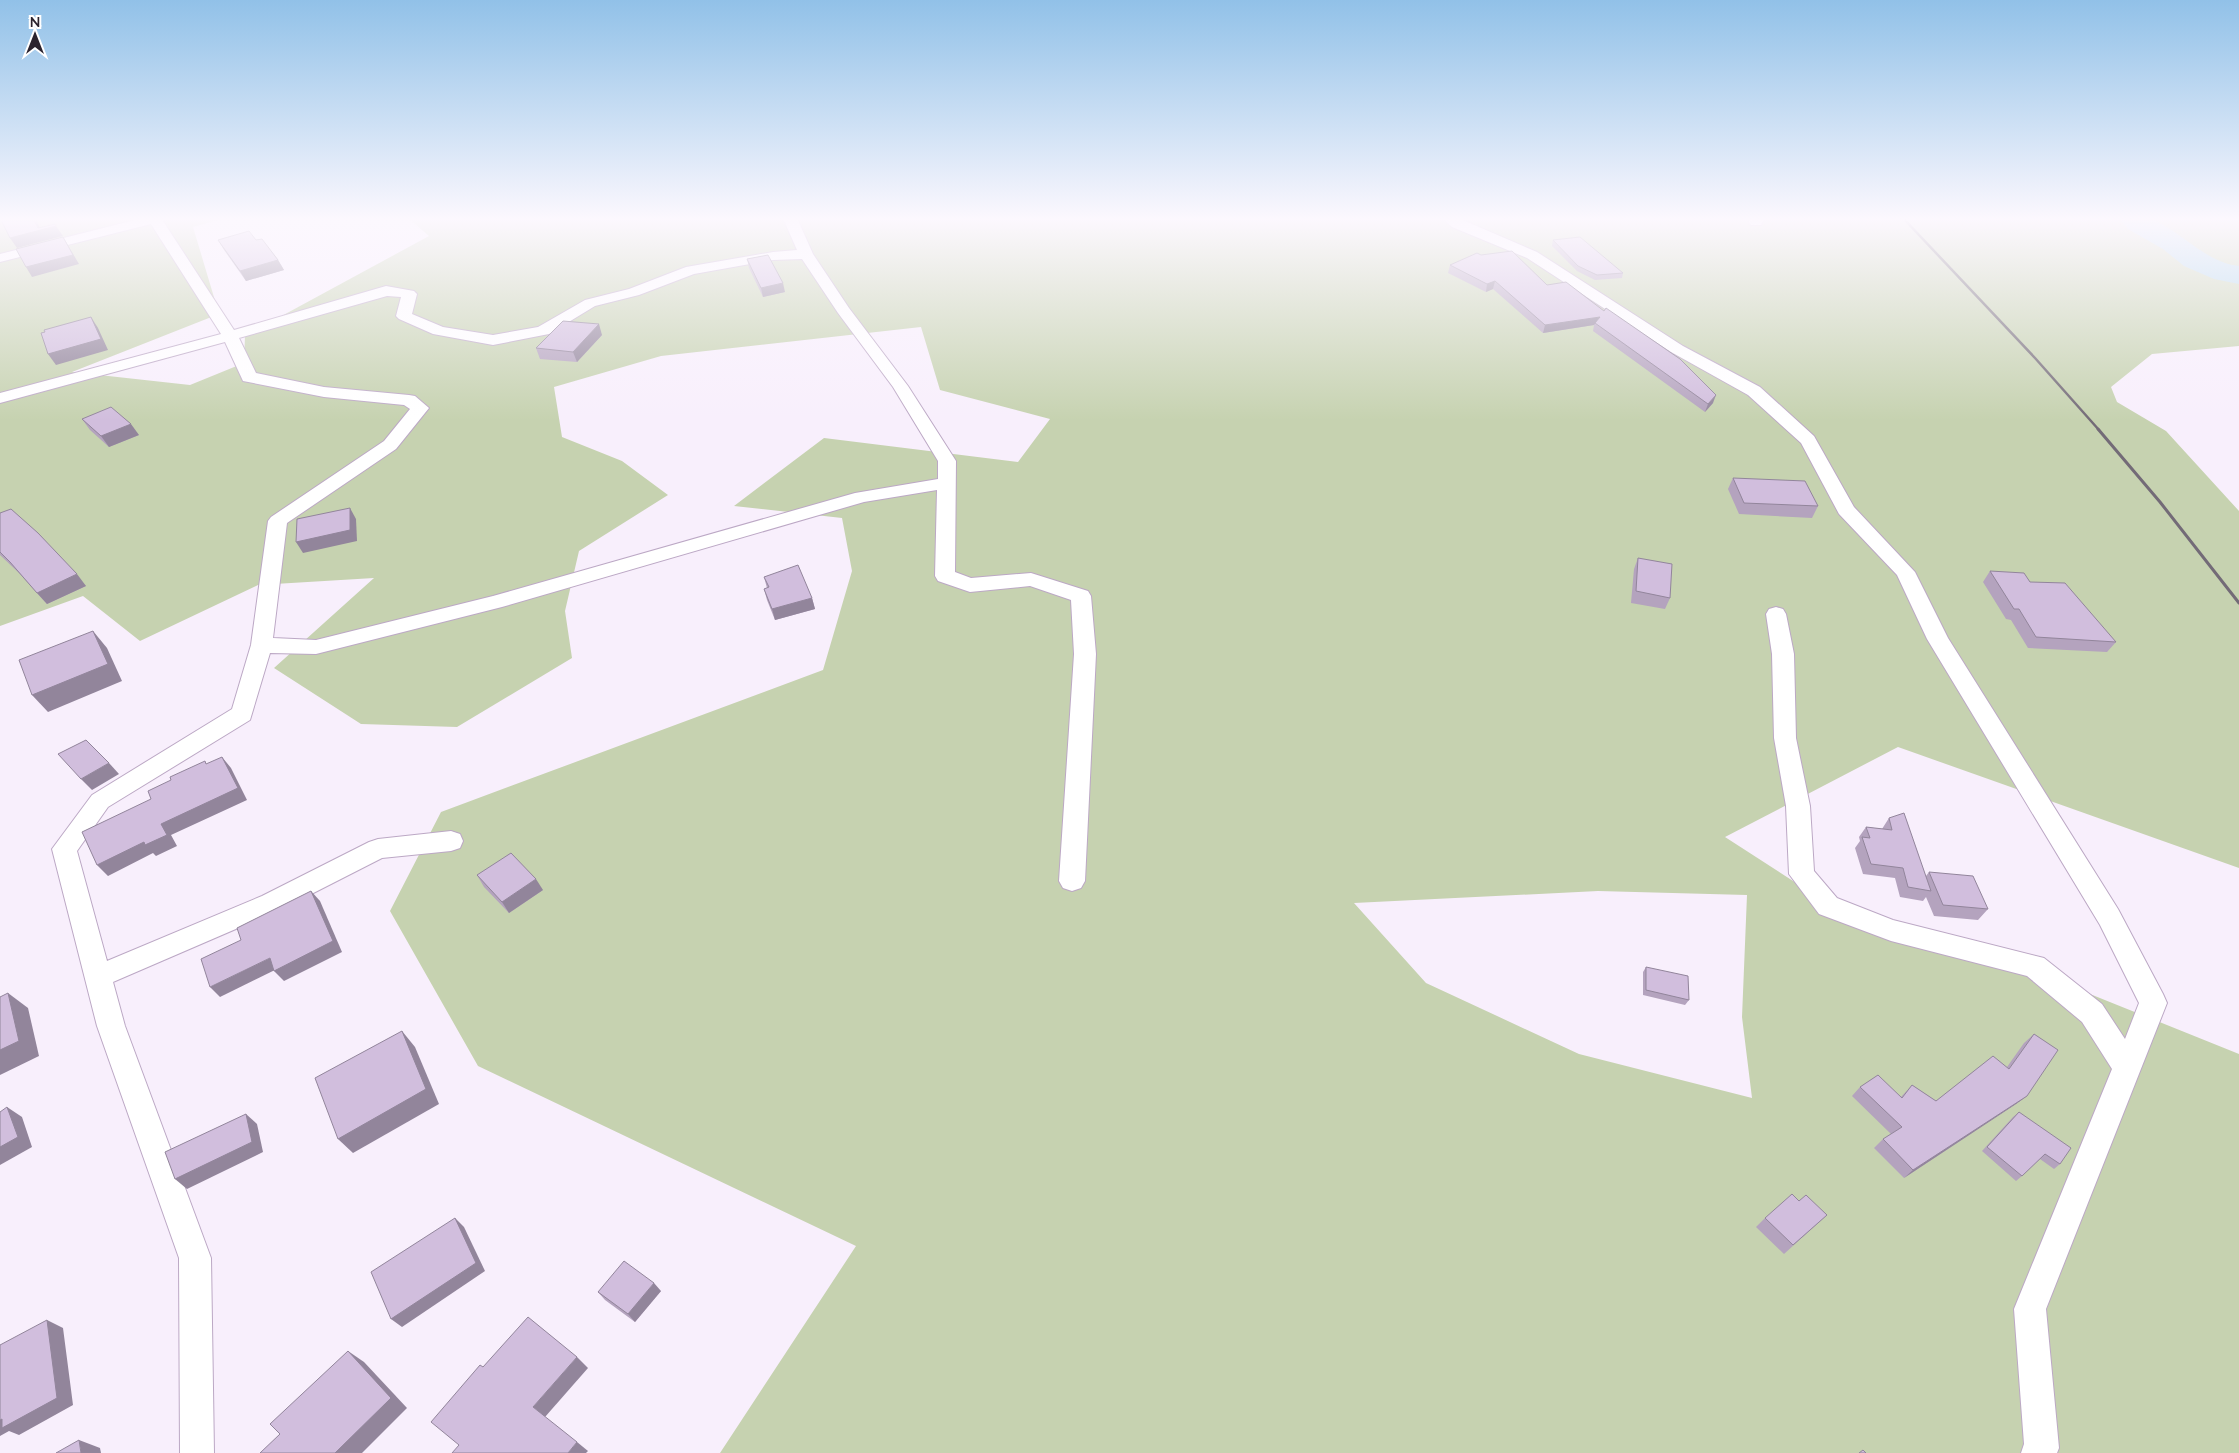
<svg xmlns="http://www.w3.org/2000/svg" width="2239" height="1453" font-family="Mulish,sans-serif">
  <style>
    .green { fill: #c6d2b0; fill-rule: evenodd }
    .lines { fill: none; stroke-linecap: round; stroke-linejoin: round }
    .river { fill: #aed5e9; fill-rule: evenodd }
    .street-casing { stroke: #bca8c5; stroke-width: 2 }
    .street { fill: #fff; fill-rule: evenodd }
    .rail-far1 { stroke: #736b77; stroke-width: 2.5 }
    .rail { stroke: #736b77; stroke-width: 3 }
    .wall { fill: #b4a3be }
    .shaded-wall { fill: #92859b }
    .building { fill: #d1bedd; stroke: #92859b }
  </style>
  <rect width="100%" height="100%" fill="#f8effc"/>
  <path class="green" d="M0 218H225L193 227 219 314 72 372 190 385 244 363 245 336 429 236 408 218H2239V346L2152 354 2111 387 2117 402 2166 431 2239 511V868L1898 747 1725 837 1847 916 2080 990 2239 1054V1453H720L856 1246 478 1066 390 911 441 812 823 670 852 571 842 518 734 506 824 438 1018 462 1050 419 940 390 921 327 661 356 554 387 562 437 622 461 668 495 579 551 565 611 572 658 457 727 361 724 274 668 374 578 258 585 140 641 83 596 0 626ZM1598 891 1747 895 1742 1017 1752 1098 1579 1054 1426 983 1354 903Z"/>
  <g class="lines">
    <path class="river" d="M2120 218C2129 218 2143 216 2151 219 2182 231 2204 262 2239 266V284L2214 279 2184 266 2163 249 2128 229Z"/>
    <defs>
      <g id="street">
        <path d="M143 218H161L234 330 386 286 414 291 417 294 412 314 443 327 493 335 538 327 585 300 629 289 686 267 773 252 797 250 783 218H797L813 254 849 308 908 386 956 461 955 572 971 578 1031 573 1088 591 1091 596 1096 654 1085 881 1081 888 1072 891 1063 888 1059 881 1074 654 1071 600 1030 586 970 592 938 581 935 576 937 490 864 502 502 607 316 654 270 653 250 720 108 807 77 851 107 961 262 896 369 842 378 839 451 831 460 834 463 841 460 848 451 851 382 858 280 910 113 982 125 1026 211 1258 214 1453H180L179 1258 97 1026 52 849 92 795 232 709 251 645 268 521 271 517 384 441 410 409 404 405 324 397 243 381 225 342 0 403V393L221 334 151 224 0 262V254ZM802 259 838 313 893 387 938 461V479L855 493 493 596 316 640 273 638 287 523 396 449 429 408 415 396 409 395 324 387 256 373 239 338 387 296 401 297 396 316 399 319 433 334 493 345 549 334 595 306 639 295 694 274 773 260Z"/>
        <path d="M1443 218H1458L1537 252 1683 346 1760 387 1814 436 1854 507 1915 572 1948 638 2118 909 2163 994 2167 1003 2046 1309 2059 1448 2057 1453H2021L2024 1444 2014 1309 2112 1069 2082 1022 2027 976 1891 941 1819 914 1789 874 1786 806 1774 738 1772 654 1766 614 1769 609 1776 607 1783 609 1786 614 1794 654 1796 738 1810 806 1814 871 1837 898 1893 920 2044 958 2102 1004 2125 1039 2139 1003 2100 925 1927 639 1897 575 1839 514 1801 443 1748 395 1671 352 1527 258 1452 227Z"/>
        <path d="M1750 218H1764L1761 225H1751L1749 222Z"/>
      </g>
    </defs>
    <use href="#street" class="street-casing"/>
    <use href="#street" class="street"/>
    <path class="rail-far1" d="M1903 218 2035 358 2099 430"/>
    <path class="rail" d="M2098 429 2160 502 2239 603"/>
  </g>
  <g class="wall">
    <path d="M636 218H673L670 221 636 220Z"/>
    <path d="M218 240H256L278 260 284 270 246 281 224 250Z"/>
    <path d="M1553 240 1623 273 1622 278 1595 280 1577 271 1552 246Z"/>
    <path d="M747 259 785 292 763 297 749 268Z"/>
    <path d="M1450 265 1547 285 1713 403 1705 412 1593 331 1594 325 1543 333 1493 289 1486 292 1448 273Z"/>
    <path d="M602 335 577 362 540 359 536 348Z"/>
    <path d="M82 419 139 435 109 447 90 430Z"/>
    <path d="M1733 478 1818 506 1812 518 1739 514 1728 489Z"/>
    <path d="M0 513 86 586 47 604 19 573 0 555Z"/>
    <path d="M1638 558 1670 598 1665 609 1631 603 1634 569Z"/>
    <path d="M1990 571 2030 582 2116 642 2107 652 2028 648 2011 620 2006 619 1983 582Z"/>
    <path d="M764 577 812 598 815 609 775 620 767 600 764 589 767 588Z"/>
    <path d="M1889 818 1926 876 1929 872 1988 909 1978 920 1934 916 1926 897 1923 901 1900 897 1895 878 1863 874 1855 848 1860 841 1859 837 1866 827 1882 829Z"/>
    <path d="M477 875 543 890 509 913 484 887Z"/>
    <path d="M1646 967 1689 1000 1685 1005 1643 995V972Z"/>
    <path d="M2034 1034 2027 1096 2016 1104 1904 1178 1874 1148 1883 1139 1891 1134 1852 1096 1860 1087 1901 1097 1912 1085 1936 1101 2007 1067 2024 1043Z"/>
    <path d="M2019 1112 2060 1164 2054 1169 2040 1159 2022 1176 2016 1181 1982 1151 2013 1117Z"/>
    <path d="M1799 1201 1827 1215 1784 1254 1756 1227 1765 1218Z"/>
    <path d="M661 1291 635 1322 605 1300 598 1292Z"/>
  </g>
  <g class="shaded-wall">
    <path d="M33 218H35L41 230 56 226 63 236 17 248 10 238Z"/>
    <path d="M63 237 79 264 32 277 26 267Z"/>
    <path d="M278 260 284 270 246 281 240 271Z"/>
    <path d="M1495 281 1493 289 1486 292 1487 284Z"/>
    <path d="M783 283 785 292 763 297 761 288Z"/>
    <path d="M91 317 98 328 108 350 56 365 48 354Z"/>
    <path d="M1600 317 1594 325 1543 333 1545 325Z"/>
    <path d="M599 324 602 335 577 362 573 352Z"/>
    <path d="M1716 395 1713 403 1705 412 1708 404Z"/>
    <path d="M131 424 139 435 109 447 101 436Z"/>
    <path d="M350 508 356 519 357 541 303 553 296 542Z"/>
    <path d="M77 574 86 586 47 604 37 593Z"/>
    <path d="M812 598 815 609 775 620 772 609Z"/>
    <path d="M93 631 107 648 122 681 48 712 32 695Z"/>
    <path d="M222 757 231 768 247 800 171 835 177 846 156 856 153 853 108 876 97 865 161 824Z"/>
    <path d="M109 763 119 774 92 790 81 779Z"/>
    <path d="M536 879 543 890 509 913 502 902Z"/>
    <path d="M311 891 320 901 342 952 284 981 274 971Z"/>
    <path d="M270 958 279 968 220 997 210 987Z"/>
    <path d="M8 993 28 1008 39 1056 0 1075V1050Z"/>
    <path d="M402 1031 415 1047 439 1104 353 1153 338 1139Z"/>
    <path d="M2027 1096 2016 1104 1904 1178 1913 1170Z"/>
    <path d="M7 1107 22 1117 32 1147 0 1165V1147Z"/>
    <path d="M246 1114 257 1124 263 1152 187 1189 175 1179Z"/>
    <path d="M455 1218 464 1227 485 1271 402 1327 391 1319Z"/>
    <path d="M654 1283 661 1291 635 1322 628 1314Z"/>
    <path d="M47 1320 63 1328 73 1405 19 1435 9 1431 0 1436V1420L2 1419Z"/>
    <path d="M348 1351 364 1362 407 1408 362 1453H335Z"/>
    <path d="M577 1357 588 1368 545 1417 533 1407Z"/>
    <path d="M79 1440 100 1448 101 1453H81Z"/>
    <path d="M577 1442 588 1451 586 1453H568Z"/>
  </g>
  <g class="building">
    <path d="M0 218H33L38 228 55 224 56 226 10 238Z"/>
    <path d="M249 231 256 240 262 239 278 260 240 271 218 240Z"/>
    <path d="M63 237 73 255 26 267 16 249Z"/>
    <path d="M1580 237 1623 273 1597 275 1578 266 1553 240Z"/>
    <path d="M1512 251 1547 285 1566 282 1604 311 1606 308 1680 359 1716 395 1708 404 1595 323 1600 317 1545 325 1495 281 1487 284 1450 265 1477 253 1481 255Z"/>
    <path d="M768 255 783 283 761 288 747 259Z"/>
    <path d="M91 317 101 339 48 354 41 333 45 332 44 330Z"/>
    <path d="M563 321 599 324 573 352 536 348Z"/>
    <path d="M111 407 131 424 101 436 82 419Z"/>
    <path d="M1733 478 1805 481 1818 506 1744 503Z"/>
    <path d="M350 508V530L296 542 297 519Z"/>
    <path d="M11 509 38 533 77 574 37 593 10 562 0 552V513Z"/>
    <path d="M1638 558 1672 564 1670 598 1636 591Z"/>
    <path d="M798 565 812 598 772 609 764 589 769 587 764 577Z"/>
    <path d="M1990 571 2024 573 2030 582 2065 583 2116 642 2036 637 2019 609H2014Z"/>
    <path d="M93 631 108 664 32 695 19 660Z"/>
    <path d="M86 740 109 763 81 779 58 754Z"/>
    <path d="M222 757 238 788 161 824 167 835 145 845 144 842 97 865 82 832 151 799 148 791 171 780 170 777 205 761 206 764Z"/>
    <path d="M1904 813 1931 891 1908 887 1903 868 1871 864 1862 837 1870 838 1866 827 1892 830 1889 818Z"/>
    <path d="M511 853 536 879 502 902 477 875Z"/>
    <path d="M1929 872 1973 876 1988 909 1943 905Z"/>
    <path d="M311 891 333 941 274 971 270 958 210 987 201 959 241 940 237 928Z"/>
    <path d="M1646 967 1688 976 1689 1000 1646 990Z"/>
    <path d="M8 993 19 1041 0 1050V997Z"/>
    <path d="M402 1031 426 1089 338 1139 315 1078Z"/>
    <path d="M2034 1034 2058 1050 2027 1096 1913 1170 1883 1139 1902 1127 1860 1087 1878 1075 1902 1098 1912 1085 1936 1101 1993 1056 2009 1069Z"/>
    <path d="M7 1107 18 1137 0 1147V1112Z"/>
    <path d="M2019 1112 2071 1148 2060 1164 2045 1154 2022 1176 1987 1147Z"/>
    <path d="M246 1114 252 1142 175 1179 165 1152Z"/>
    <path d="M1792 1194 1799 1201 1806 1195 1827 1215 1793 1245 1765 1218Z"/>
    <path d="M455 1218 476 1263 391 1319 371 1272Z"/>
    <path d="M624 1261 654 1283 628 1314 598 1292Z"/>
    <path d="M528 1317 577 1357 533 1407 577 1442 568 1453H452L459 1445 431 1422 480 1365 483 1367Z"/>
    <path d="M47 1320 57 1398 2 1428V1419L0 1420V1345Z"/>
    <path d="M348 1351 391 1398 335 1453H260L280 1434 270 1424Z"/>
    <path d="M79 1440 81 1453H56Z"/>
    <path d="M1863 1450 1866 1453H1859Z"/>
  </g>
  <linearGradient id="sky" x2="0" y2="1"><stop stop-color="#91c1e8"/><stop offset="0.52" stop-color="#fcf8fe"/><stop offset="1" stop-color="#fcf8fe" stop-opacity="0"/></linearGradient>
  <rect width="2239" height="421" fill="url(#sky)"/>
  <g transform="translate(35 35)" stroke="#ffffff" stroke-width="4" paint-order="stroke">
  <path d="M0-4L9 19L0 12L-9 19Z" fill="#2b232e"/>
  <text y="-8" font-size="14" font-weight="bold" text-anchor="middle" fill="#2b232e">N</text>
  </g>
</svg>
